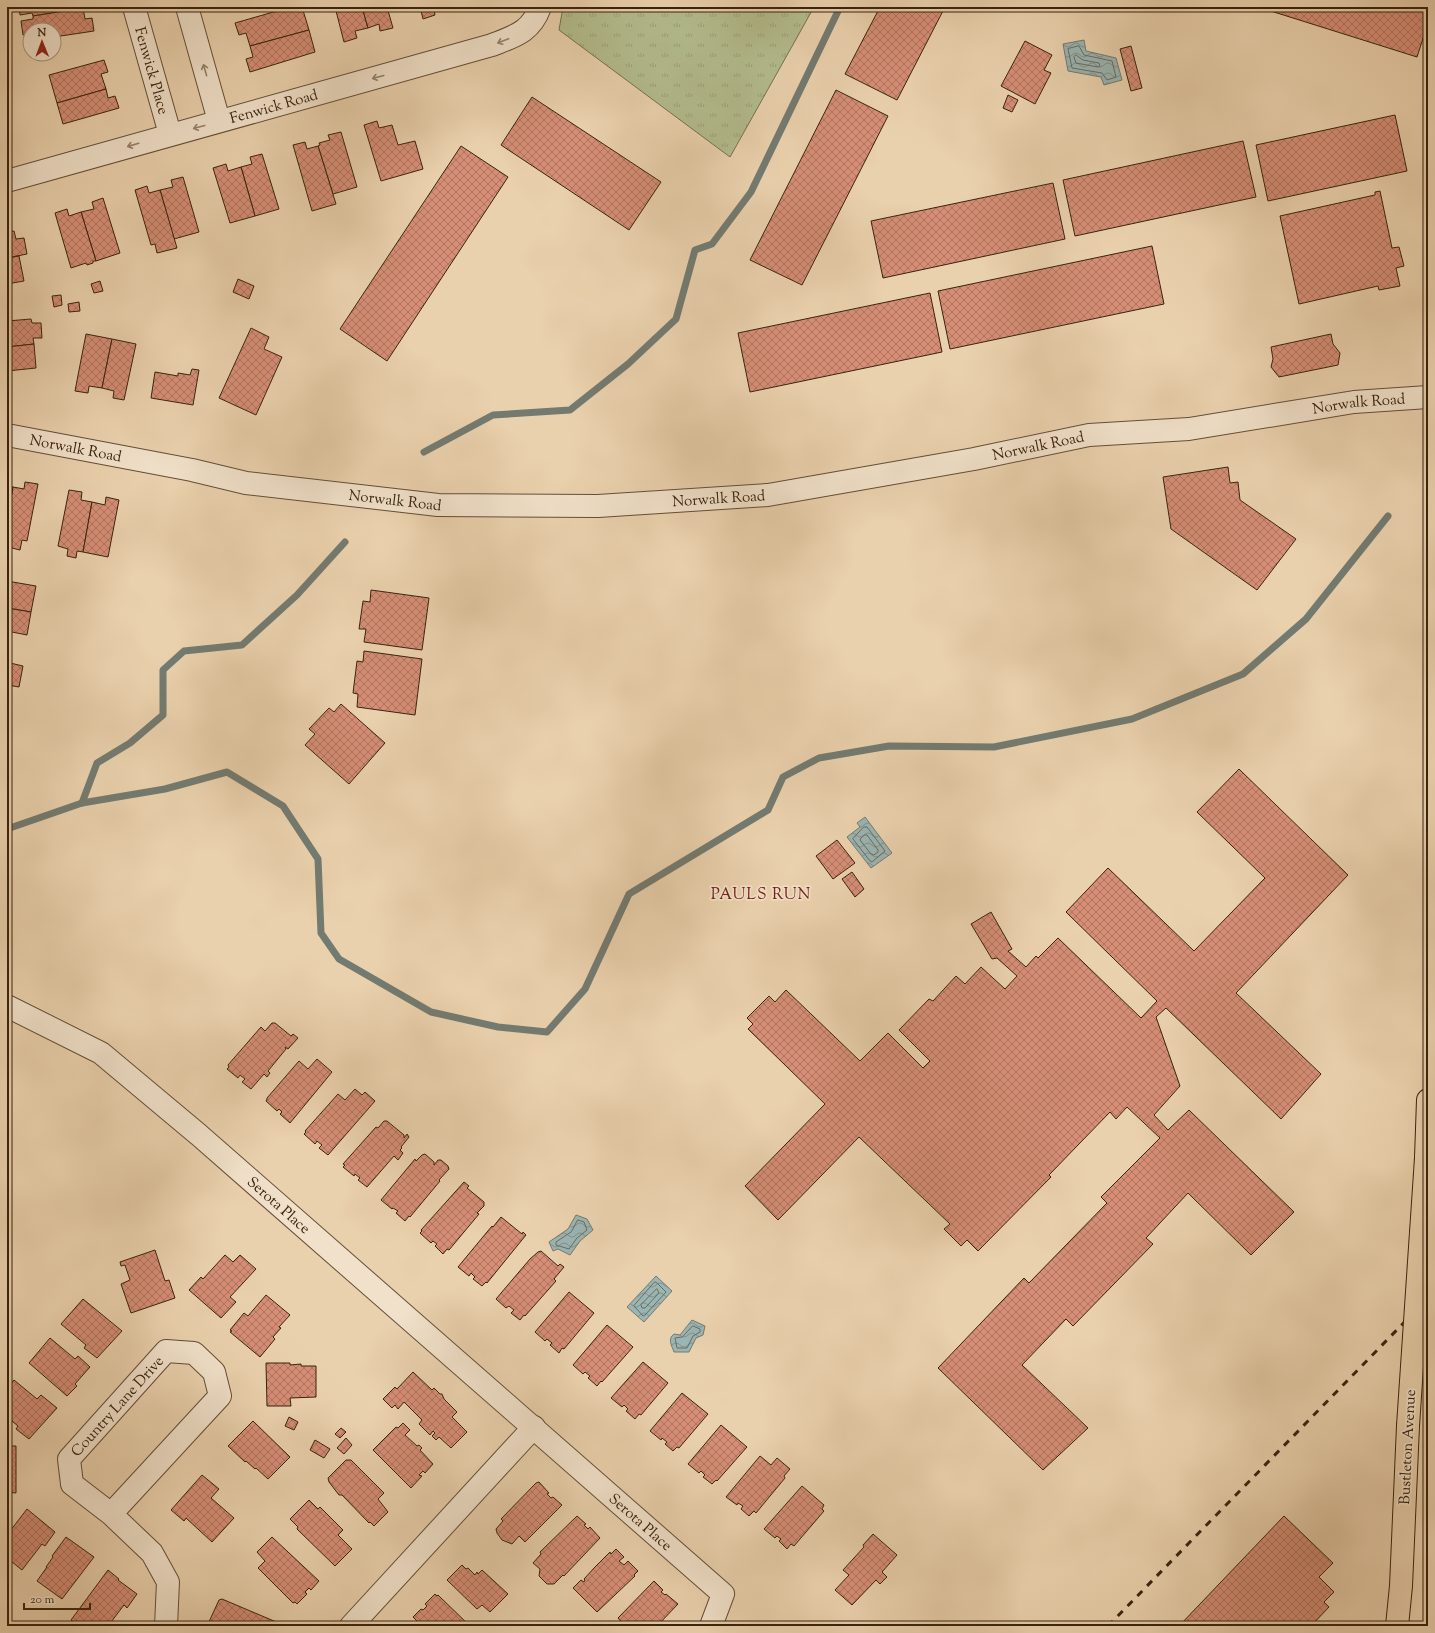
<svg xmlns="http://www.w3.org/2000/svg" width="1435" height="1633" font-family="'Sorts Mill Goudy',serif">
  <style>
    .park { fill: url(#park-tufts); stroke: #76704e }
    .water { fill: url(#water-waves); stroke: #737b71 }
    .lines { fill: none; stroke-linecap: round; stroke-linejoin: round }
    .shore { stroke: #6a6c60; stroke-width: 1 }
    .stream { stroke: #737b71; stroke-width: 7 }
    .building { fill: url(#building-cross-hatch); stroke: #38230e }
    .minor-casing { stroke: #644e36; stroke-width: 24 }
    .primary-casing { stroke: #38230e; stroke-width: 24 }
    .minor { stroke: #f1e1ca; stroke-width: 22 }
    .primary { stroke: #ead1ad; stroke-width: 22 }
    .rail { stroke: #38230e; stroke-width: 3; stroke-dasharray: 7 7; stroke-linecap: butt }
    .primary-bridge-casing { stroke: #38230e; stroke-width: 24; stroke-linecap: butt }
    .primary-bridge { stroke: #ead1ad; stroke-width: 22 }
    .oneway { stroke: #94826c }
    .labels { text-anchor: middle; stroke-width: 3.5; stroke-linejoin: round; paint-order: stroke }
    .street-label { font-size: 15px; fill: #38230e; stroke: #f1e1ca }
    .neighbourhood-label { font-size: 16px; letter-spacing: 1px; fill: #7a1f14; stroke: #f1e1ca }
  </style>
  <defs>
    <pattern id="park-tufts" width="24" height="20" patternUnits="userSpaceOnUse"><rect width="24" height="20" fill="#b3bc8d"/><path d="M3 7l-1-3M5 7V3M7 7l1-3M15 17l-1-3M17 17v-4M19 17l1-3" fill="none" stroke="#9ba178"/></pattern>
    <pattern id="water-waves" width="16" height="10" patternUnits="userSpaceOnUse"><rect width="16" height="10" fill="#9bb5b3"/><path d="M0 5q4-4 8 0t8 0" fill="none" stroke="#7f9390"/></pattern>
    <pattern id="building-cross-hatch" width="8" height="8" patternUnits="userSpaceOnUse"><rect width="8" height="8" fill="#d68e76"/><path d="M0 0l8 8M0 8l8-8" fill="none" stroke="#af745f"/></pattern>
  </defs>
  <rect width="100%" height="100%" fill="#ead1ad"/>
  <filter id="stains"><feTurbulence type="fractalNoise" baseFrequency=".005" numOctaves="4"/><feColorMatrix values="0 0 0 0 .2 0 0 0 0 .09 0 0 0 0 .02 0 0 0 .5 -.17"/></filter>
  <radialGradient id="worn" r=".72"><stop offset=".6" stop-color="#630" stop-opacity="0"/><stop offset="1" stop-color="#630" stop-opacity=".3"/></radialGradient>
  <path class="park" d="M563 7H814L730 157 559 30Z"/>
  <g class="water">
    <path d="M1084 40 1086 51 1116 58 1122 80 1104 85 1101 77 1068 71 1063 44Z"/>
    <path d="M865 817 892 853 871 868 847 837 860 827 857 823Z"/>
    <path d="M576 1215 587 1219 593 1230 580 1241 570 1255 558 1249 553 1251 549 1242 568 1229Z"/>
    <path d="M656 1276 672 1291 644 1322 627 1307Z"/>
    <path d="M692 1320 705 1326 703 1335 696 1338 689 1352H674C672 1346 667 1339 674 1334L680 1335Z"/>
  </g>
  <g class="lines">
    <g class="shore">
      <path d="M1079 46 1084 55 1112 61 1116 77 1107 80 1102 73 1072 68 1068 49Z"/>
      <path d="M1076 55 1083 60 1099 63 1100 66 1098 67 1076 63 1074 57Z"/>
      <path d="M864 827H867L885 851 872 862 870 861 853 839Z"/>
      <path d="M865 835H867L878 850V852L874 855 871 854 860 840 861 838Z"/>
      <path d="M578 1220 584 1222 587 1230 577 1238 569 1249 556 1245V1242L571 1232Z"/>
      <path d="M655 1282 657 1283 666 1292 645 1315 643 1316 634 1306Z"/>
      <path d="M657 1289 659 1293 645 1308H642L641 1305Z"/>
      <path d="M693 1326 700 1329V1332L693 1336 687 1348H677L675 1338 682 1337Z"/>
    </g>
    <g class="stream">
      <path d="M424 452 493 415 570 410 628 364 676 319 695 250 712 244 751 192 840 7"/>
      <path d="M82 803 97 763 130 743 163 715V670L184 651 242 645 297 595 345 542"/>
      <path d="M7 829 82 803 165 789 227 772 283 806 318 859 321 933 339 959 431 1012 498 1027 547 1032 585 989 629 894 768 810 783 777 819 758 889 746 994 747 1132 719 1243 674 1306 619 1388 516"/>
    </g>
  </g>
  <g class="building">
    <path d="M19 7H83V8L33 16 32 13 20 15Z"/>
    <path d="M291 7H302L309 30 250 46 246 33 239 35 235 23Z"/>
    <path d="M335 7H362L368 28 355 31 357 38 344 42Z"/>
    <path d="M362 7H387L393 28 380 31 379 24 368 28Z"/>
    <path d="M420 7H440L434 9 435 15 423 19Z"/>
    <path d="M880 7H945L897 100 845 74Z"/>
    <path d="M1258 7H1428V23L1417 57Z"/>
    <path d="M83 8 85 19 92 18 94 31 54 37V30H30V34L23 35 21 21 33 19V16Z"/>
    <path d="M309 30 315 52 250 72 246 59 253 57 250 46Z"/>
    <path d="M1025 41 1052 55 1044 70 1051 73 1035 104 1001 86Z"/>
    <path d="M1131 46 1142 88 1131 91 1120 49Z"/>
    <path d="M104 60 108 72 101 74 106 89 57 103 49 75Z"/>
    <path d="M106 89 108 98 115 96 119 108 63 124 57 103Z"/>
    <path d="M836 90 888 116 802 285 750 260Z"/>
    <path d="M1008 95 1018 100 1012 112 1003 108Z"/>
    <path d="M532 97 661 182 629 230 501 145Z"/>
    <path d="M1395 115 1407 171 1268 201 1256 145Z"/>
    <path d="M377 121 379 128 392 125 398 145 415 141 423 169 381 181 364 125Z"/>
    <path d="M341 132 357 187 333 194 318 146 320 145 319 143 330 140 328 135Z"/>
    <path d="M1243 141 1256 197 1075 236 1063 180Z"/>
    <path d="M305 142 307 149 318 146 336 204 312 211 293 145Z"/>
    <path d="M461 146 508 177 387 361 340 329Z"/>
    <path d="M262 154 279 209 255 216 241 167 252 164 250 157Z"/>
    <path d="M226 164 228 171 241 167 255 216 230 223 213 168Z"/>
    <path d="M183 177 199 232 174 239 160 190 173 187 171 180Z"/>
    <path d="M1053 183 1065 239 883 278 871 221Z"/>
    <path d="M147 186 149 193 160 190 177 248 157 253 155 244 151 245 135 190Z"/>
    <path d="M1380 191 1392 248 1399 247 1404 266 1396 268 1400 286 1379 290 1378 286 1299 304 1280 216 1375 195V192Z"/>
    <path d="M103 198 120 253 96 261 81 212 94 209 92 202Z"/>
    <path d="M67 209 69 216 81 212 96 261H93V263L87 265 86 263 71 268 55 213Z"/>
    <path d="M14 231 16 239 24 238 27 254 7 258V232Z"/>
    <path d="M1152 246 1164 304 950 349 938 291Z"/>
    <path d="M19 256 24 281 7 284V258Z"/>
    <path d="M238 279 254 286 249 299 233 292Z"/>
    <path d="M100 281 103 291 94 293 91 284Z"/>
    <path d="M930 293 942 352 750 392 738 333Z"/>
    <path d="M61 295 62 305 54 307 52 296Z"/>
    <path d="M79 302 80 311 69 312 68 304Z"/>
    <path d="M31 319 32 323H41L42 338H33L34 344 7 347V321Z"/>
    <path d="M251 328 269 337 264 349 282 357 256 415 219 398Z"/>
    <path d="M86 334 112 339 102 388 89 386 88 393 75 391Z"/>
    <path d="M1331 334 1333 344 1340 353 1338 365 1279 377 1271 367 1273 359 1271 347Z"/>
    <path d="M112 339 136 344 124 400 113 398 114 391 102 388Z"/>
    <path d="M34 344 36 368 7 371V347Z"/>
    <path d="M192 369 199 370 193 405 151 398 155 372 178 376V373L190 375Z"/>
    <path d="M1228 467 1230 483 1238 482 1240 500 1296 539 1257 590 1171 529 1163 477Z"/>
    <path d="M25 482 38 484 27 541 22 540 20 550 8 547 10 538 7 537V519L13 487 24 489Z"/>
    <path d="M7 486 13 487 7 519Z"/>
    <path d="M69 490 82 492 81 500 92 502 83 552 77 551 76 558 67 556 68 549 58 546Z"/>
    <path d="M106 497 119 500 108 557 83 552 92 502 105 505Z"/>
    <path d="M7 581 36 586 31 612 7 608Z"/>
    <path d="M371 590 429 598 422 650 364 642 366 629H359L363 601 370 602Z"/>
    <path d="M7 608 31 612 27 635 7 631Z"/>
    <path d="M364 651 422 659 415 715 357 707 358 694 353 693 357 661 363 662Z"/>
    <path d="M10 663 23 666 19 687 7 685V666L10 667Z"/>
    <path d="M341 704 385 743 349 784 305 745 315 734 309 729 329 708 334 712Z"/>
    <path d="M1239 769 1348 875 1236 993 1321 1074 1281 1119 1166 1008 1156 1017 1180 1086 1154 1115 1168 1130 1189 1110 1294 1212 1251 1255 1188 1193 1146 1238 1153 1244 1073 1326 1066 1319 1022 1365 1088 1428 1043 1470 938 1368 1024 1278 1029 1283 1107 1203 1101 1197 1160 1138 1127 1107 1116 1119 1110 1112 1049 1175 1051 1177 978 1251 967 1240 961 1246 944 1229 950 1224 859 1137 778 1220 745 1186 825 1104 748 1029 753 1024 747 1018 769 996 775 1002 786 990 860 1061 888 1033 923 1068 930 1061 899 1030 929 999 933 1001 956 976 965 984 981 967 1005 989 1017 976 997 958 992 959 971 924 991 912 1012 949 1008 951 1026 967 1036 956 1038 958 1058 938 1141 1018 1157 1001 1066 912 1108 868 1194 951 1265 878 1197 812Z"/>
    <path d="M837 840 855 863 833 879 816 856Z"/>
    <path d="M852 872 864 889 855 897 842 879Z"/>
    <path d="M272 1023H275L291 1036 293 1034 298 1038 288 1049 285 1047 286 1049 268 1071 270 1073 267 1077 264 1074 251 1089 242 1082 245 1079 240 1075 238 1078 227 1069 229 1067 228 1065 261 1027 265 1031Z"/>
    <path d="M317 1059 332 1072 290 1123 280 1114 282 1112 279 1109 277 1111 266 1101 267 1099V1098L299 1061 308 1069Z"/>
    <path d="M355 1089 362 1095 365 1092 375 1101 328 1155 319 1148 322 1145 317 1141 315 1144 304 1134 306 1132 305 1131 338 1094 345 1100Z"/>
    <path d="M384 1121H387L404 1135V1138L407 1134 409 1137 401 1147 402 1148 400 1150 403 1153 398 1160 394 1156 367 1187 358 1180 360 1178 355 1174 354 1176 343 1167 345 1165 343 1164 376 1127 378 1128Z"/>
    <path d="M425 1154 434 1162V1165L438 1160H441L448 1166 449 1169 439 1180 440 1181 410 1217 409 1216 405 1221 396 1213 398 1211 393 1208 392 1209 381 1200 415 1159 416 1161 422 1155Z"/>
    <path d="M464 1182 469 1186 467 1188 484 1202V1206L477 1213 479 1214 449 1250 447 1249 443 1254 435 1246 437 1244 433 1241 431 1243 420 1233 422 1231 421 1230Z"/>
    <path d="M501 1217 522 1234 523 1232 526 1235 487 1283 486 1282 482 1286 473 1279 475 1277 471 1273 469 1276 458 1267 492 1226 493 1227Z"/>
    <path d="M155 1250 165 1281 169 1280 175 1298 131 1313 121 1284 130 1280 125 1265 121 1266 120 1262Z"/>
    <path d="M541 1251 558 1266 560 1264 564 1267 554 1279 556 1281 525 1316 524 1315 520 1320 511 1313 514 1310 509 1306 506 1308 496 1299 530 1259 538 1252Z"/>
    <path d="M225 1255 233 1262 240 1255 256 1269 230 1297 236 1302 221 1318 189 1290 201 1277 203 1279Z"/>
    <path d="M569 1292 594 1313 564 1349 562 1348 559 1353 550 1345 552 1343 547 1339 545 1341 535 1332Z"/>
    <path d="M266 1295 290 1315 279 1327 281 1328 273 1337 275 1339 260 1357 230 1332 232 1331 230 1330 244 1313 248 1316Z"/>
    <path d="M83 1299 122 1331 97 1358 84 1348 86 1345 61 1324Z"/>
    <path d="M607 1325 633 1347 602 1382 601 1381 597 1386 588 1378 590 1376 585 1372 583 1374 573 1365Z"/>
    <path d="M50 1338 75 1359 78 1356 90 1367 75 1384 77 1386 67 1396 29 1363Z"/>
    <path d="M643 1362 668 1383 641 1415 639 1414 635 1419 626 1411 628 1409 624 1405 622 1407 611 1398Z"/>
    <path d="M266 1363H290V1365L301 1364V1366H316V1397L290 1398 291 1406H267Z"/>
    <path d="M413 1372 432 1390 434 1388 440 1394H442L444 1399 457 1412 452 1417 467 1432 451 1448 439 1437 436 1440 432 1436 435 1433 433 1431 430 1435 419 1424 422 1420 404 1402 398 1409 395 1405 392 1408 383 1399 395 1387 397 1389Z"/>
    <path d="M14 1380 37 1399 41 1395 57 1408 29 1439 16 1429 18 1426 7 1417V1389Z"/>
    <path d="M682 1393 708 1414 679 1448 677 1447 673 1451 665 1444 667 1442 662 1438 661 1440 650 1431Z"/>
    <path d="M289 1417 298 1422 294 1430 285 1426Z"/>
    <path d="M253 1421 290 1457 268 1479 256 1468 255 1469 246 1461 245 1462 228 1446Z"/>
    <path d="M403 1423 410 1430 405 1435 417 1446 419 1445 422 1448 420 1450 433 1464 425 1473 423 1471 419 1475 422 1476 411 1488 373 1450 396 1427 398 1428Z"/>
    <path d="M721 1425 747 1447 717 1481 716 1480 712 1484 703 1477 705 1475 701 1471 699 1473 688 1464Z"/>
    <path d="M341 1428 346 1432 340 1438 335 1434Z"/>
    <path d="M346 1438 352 1445 344 1454 337 1448Z"/>
    <path d="M315 1440 330 1449 324 1458 310 1450Z"/>
    <path d="M7 1446H16V1493L7 1492Z"/>
    <path d="M760 1456 771 1465 777 1458 790 1469 784 1476 785 1478 756 1513 754 1511 749 1516 741 1509 743 1506 738 1503 737 1505 726 1497Z"/>
    <path d="M346 1460H351L384 1493 378 1499 388 1512 374 1526 370 1522 369 1523 342 1495H339L329 1482 328 1478Z"/>
    <path d="M202 1475 219 1489 211 1498 234 1518 212 1542 186 1518 184 1521 171 1510Z"/>
    <path d="M539 1482 549 1493 547 1494 551 1498 553 1497 562 1505 525 1542 519 1536 512 1544 502 1540 497 1533 496 1529 503 1521 501 1519 536 1483Z"/>
    <path d="M802 1486 824 1505 822 1509 824 1511 794 1546 791 1544 787 1549 779 1541 781 1539 777 1536 775 1538 764 1529Z"/>
    <path d="M309 1500 318 1509 320 1507 343 1530 338 1535 352 1549 335 1566 297 1529 298 1527 290 1519Z"/>
    <path d="M27 1509 55 1532 45 1546 42 1544 22 1570 7 1558V1535Z"/>
    <path d="M577 1516 586 1524 584 1525 588 1529 590 1527 600 1538 564 1576 563 1575 554 1584H547L539 1576 540 1569 533 1563 541 1554 540 1552Z"/>
    <path d="M1284 1516 1333 1563 1319 1577 1334 1592 1324 1602 1329 1607 1311 1626H1179Z"/>
    <path d="M873 1534 897 1555 882 1572 887 1577 880 1584 876 1580 852 1605 835 1590 849 1575 843 1570 864 1547 863 1545Z"/>
    <path d="M66 1537 94 1557 62 1599 37 1581 47 1567H46L53 1557 52 1556Z"/>
    <path d="M272 1537 319 1581 311 1590 309 1588 305 1592 307 1594 297 1604 295 1602 293 1603 258 1568 265 1561 257 1552Z"/>
    <path d="M616 1549 624 1557 619 1561 624 1565 628 1561 638 1571 634 1575 635 1576 597 1612 573 1588 581 1580 584 1582 585 1580 584 1579 595 1567 610 1552 611 1554Z"/>
    <path d="M462 1565 466 1569 468 1568 475 1575 477 1572 478 1574 482 1570 508 1594 490 1612 482 1605 477 1609 447 1580Z"/>
    <path d="M108 1570 119 1579 118 1580 137 1594 127 1608 124 1605 108 1626H98L95 1624 94 1626H80L71 1620Z"/>
    <path d="M654 1581 663 1590 661 1592 665 1595 666 1594 678 1604 657 1626H625L618 1618Z"/>
    <path d="M435 1594 437 1596 438 1595 470 1626H422L413 1617 421 1609 423 1610 427 1606 425 1604Z"/>
    <path d="M222 1599 281 1624V1626H209L208 1624 219 1600Z"/>
  </g>
  <g class="lines">
    <defs>
      <g id="minor">
        <path id="s1" d="M134 7 170 134"/>
        <path d="M187 7 219 121"/>
        <path id="s2" d="M7 181 492 45C515 36 531 32 540 7"/>
        <path id="s3" d="M7 435 192 470 246 483 438 505 598 506 768 495 974 459 1089 435 1189 429 1354 402 1428 397"/>
        <path id="s4" d="M7 1006 101 1053 199 1135 723 1594 711 1626"/>
        <path d="M111 1514 220 1396 214 1372 194 1353 166 1351 69 1459 72 1484 111 1514 152 1553 168 1582 166 1626"/>
        <path d="M351 1626 534 1427"/>
      </g>
      <g id="primary">
        <path d="M1426 1158 1428 1100"/>
        <path d="M1397 1626 1401 1586 1408 1426"/>
      </g>
    </defs>
    <use href="#minor" class="minor-casing"/>
    <use href="#primary" class="primary-casing"/>
    <use href="#minor" class="minor"/>
    <use href="#primary" class="primary"/>
    <path class="rail" d="M1108 1626 1428 1298"/>
    <defs>
      <path id="primary-bridge" d="M1408 1426 1426 1158"/>
    </defs>
    <use href="#primary-bridge" class="primary-bridge-casing"/>
    <use href="#primary-bridge" class="primary-bridge"/>
  </g>
  <defs><path id="oneway-shaft" d="M-6 0H5M1.5-3L5.5 0L1.5 3" fill="none" stroke-width="1.6" stroke-linecap="round" stroke-linejoin="round"/></defs>
  <g class="oneway">
    <use href="#oneway-shaft" transform="translate(503 41) rotate(159)"/>
    <use href="#oneway-shaft" transform="translate(205 70) rotate(-106)"/>
    <use href="#oneway-shaft" transform="translate(378 77) rotate(165)"/>
    <use href="#oneway-shaft" transform="translate(199 127) rotate(165)"/>
    <use href="#oneway-shaft" transform="translate(133 145) rotate(164)"/>
  </g>
  <g class="labels">
    <g class="street-label">
      <text dy="5" stroke="none"><textPath href="#s1" startOffset="66">Fenwick Place</textPath></text>
      <text dy="5" stroke="none"><textPath href="#s2" startOffset="277">Fenwick Road</textPath></text>
      <text dy="5" stroke="none"><textPath href="#s3" startOffset="1366">Norwalk Road</textPath></text>
      <text dy="5" stroke="none"><textPath href="#s3" startOffset="1042">Norwalk Road</textPath></text>
      <text dy="5" stroke="none"><textPath href="#s3" startOffset="70">Norwalk Road</textPath></text>
      <text dy="5" stroke="none"><textPath href="#s3" startOffset="718">Norwalk Road</textPath></text>
      <text dy="5" stroke="none"><textPath href="#s3" startOffset="394">Norwalk Road</textPath></text>
      <text dy="5" stroke="none"><textPath href="#s4" startOffset="339">Serota Place</textPath></text>
      <text transform="translate(117 1406) rotate(-48)" y="5">Country Lane Drive</text>
      <text transform="translate(1407 1447) rotate(-87)" y="5">Bustleton Avenue</text>
      <text dy="5" stroke="none"><textPath href="#s4" startOffset="820">Serota Place</textPath></text>
    </g>
    <g class="neighbourhood-label">
      <text x="761" y="899">PAULS RUN</text>
    </g>
  </g>
  <rect width="1435" height="1633" fill="none" stroke="#ead1ad" stroke-width="24"/>
  <rect x="8" y="8" width="1419" height="1617" fill="none" stroke="#38230e" stroke-width="2"/>
  <rect x="12" y="12" width="1411" height="1609" fill="none" stroke="#38230e"/>
  <g transform="translate(42 42) rotate(359)"><circle r="19" fill="#f1e1ca" stroke="#a7957f"/>
  <path d="M0-3L7 15L0 10L-7 15Z" fill="#8f2418"/>
  <text y="-6" font-size="11" font-weight="bold" text-anchor="middle" fill="#38230e">N</text>
  </g>
  <path d="M24 1603v6h66v-6" fill="none" stroke="#38230e" stroke-width="2"/>
  <text x="30" y="1603" font-size="12" fill="#38230e" stroke="#f1e1ca" stroke-width="3" paint-order="stroke">20 m</text>
  <rect width="100%" height="100%" filter="url(#stains)"/>
  <rect width="100%" height="100%" fill="url(#worn)"/>
</svg>
